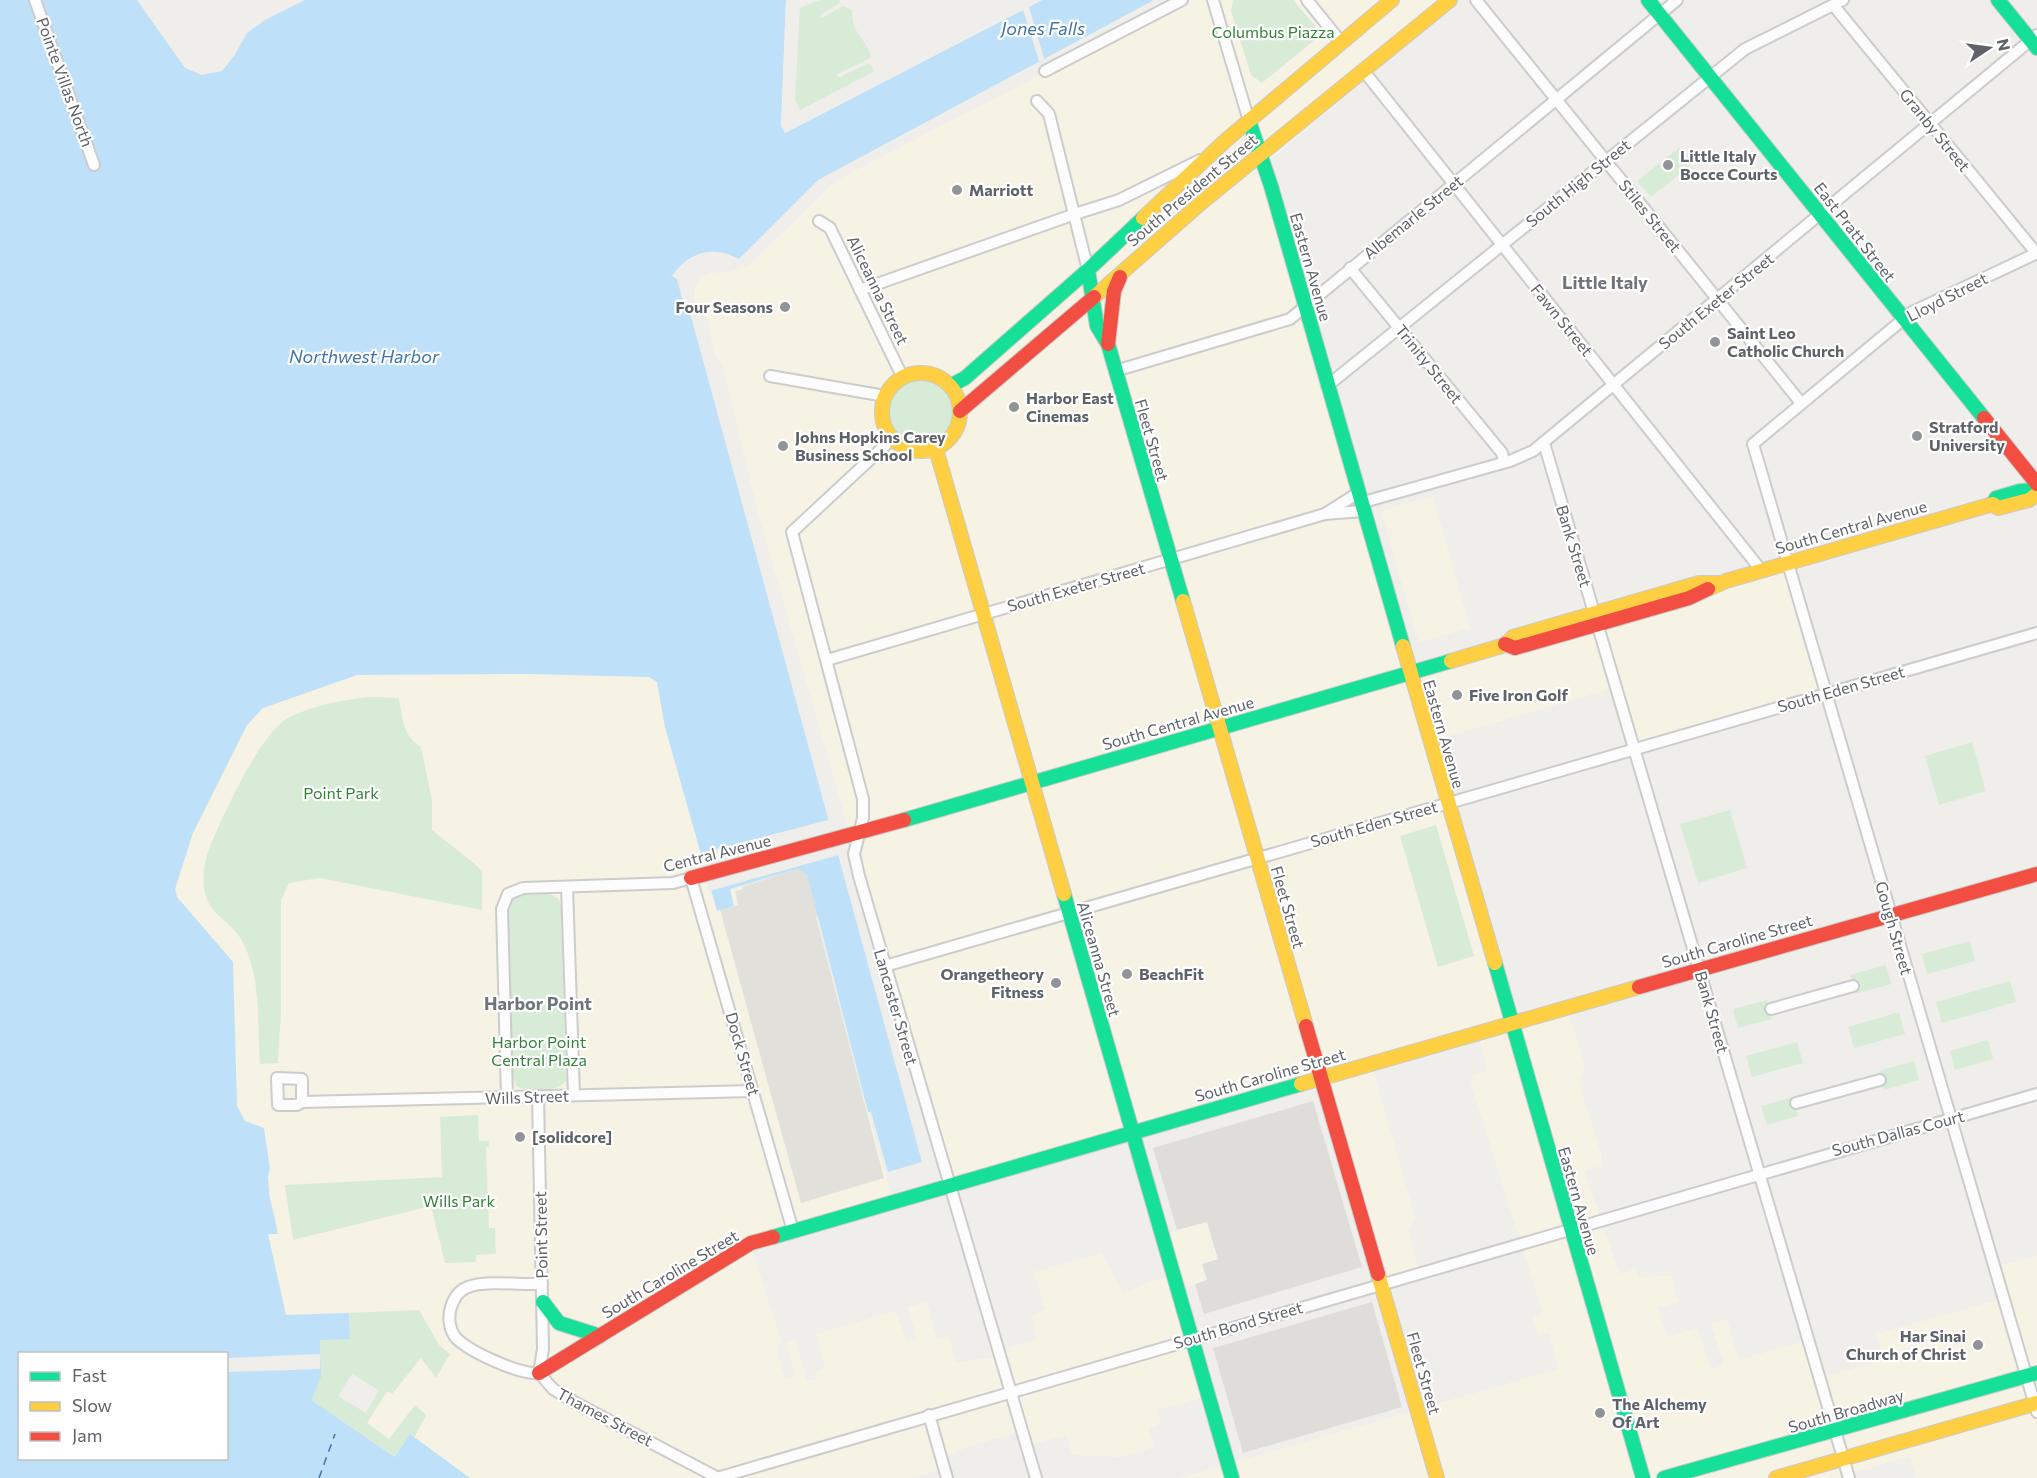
<svg xmlns="http://www.w3.org/2000/svg" width="2037" height="1478" font-family="Commissioner,sans-serif">
  <style>
    .commercial { fill: #f7f3e4 }
    .industrial { fill: #dfddda }
    .education { fill: #e2e0da }
    .green { fill: #d8ebd6; fill-rule: evenodd }
    .water { fill: #bfe0f9; fill-rule: evenodd }
    .pier { fill: #efeeea }
    .lines { fill: none; stroke-linecap: round; stroke-linejoin: round }
    .ferry { stroke: #4174aa; stroke-width: 1.5; stroke-dasharray: 8 6; stroke-linecap: butt }
    .street-casing { stroke: #cbcccc; stroke-width: 14 }
    .fast-casing { stroke: #cacacb; stroke-width: 16 }
    .slow-casing { stroke: #cacacb; stroke-width: 16 }
    .jam-casing { stroke: #cacacb; stroke-width: 16 }
    .street { stroke: #fdfcfc; stroke-width: 10 }
    .fast { stroke: #16e098; stroke-width: 14 }
    .slow { stroke: #ffcf43; stroke-width: 14 }
    .jam { stroke: #f24e42; stroke-width: 14 }
    .poi-dot { fill: #919496; stroke: #fff; stroke-width: 2 }
    .labels { text-anchor: middle; stroke-width: 4.5; stroke-linejoin: round; paint-order: stroke }
    .park-label { font-size: 16px; fill: #348238; stroke: #fff }
    .street-label { font-size: 16px; fill: #5f6368; stroke: #fff }
    .poi-label { font-size: 16px; font-weight: bold; fill: #5f6368; stroke: #fff; text-anchor: start }
    .water-label { font-size: 18px; font-style: italic; fill: #4174aa; stroke: #fff }
    .neighbourhood-label { font-size: 18px; font-weight: bold; fill: #70757a; stroke: #fff }
  </style>
  <rect width="100%" height="100%" fill="#efeeea"/>
  <g class="commercial">
    <path d="M1173 0H1456L1264 166 1409 674 1786 564 1825 694 1638 749 1620 686 1429 742 1509 1022 1567 1007 1585 1066 1579 1084 1602 1156 1601 1166 1584 1171 1620 1274 1635 1269 1638 1277 1671 1276 1678 1302 1658 1308 1667 1337 1697 1328 1711 1370 1724 1364 1711 1324 1727 1319 1739 1360 1811 1339 1822 1377 1884 1360 1876 1334 2001 1299 1992 1268 2037 1256V1478H1916L1910 1456 1851 1474 1852 1478H1180L1558 1369 1549 1333 1538 1336 1533 1317 1543 1314 1471 1084 1473 1075 1487 1070 1478 1032 1371 1063 1415 1217 1408 1230 1419 1270 1379 1282 1320 1079 950 1185 757 509 722 363 714 353 708 321 695 301 694 291 698 281 708 273 730 272 748 266 837 180 1030 80Z"/>
    <path d="M1433 496 1470 628 1419 642 1381 511Z"/>
    <path d="M528 674 649 677 657 682 665 727 713 895 801 872 893 1201 750 1243 782 1343 776 1346 785 1379 795 1375 786 1342 796 1340 807 1381 817 1379 815 1372 825 1368 816 1334 896 1311 906 1341 917 1338 908 1307 927 1302 937 1339 948 1336 956 1362 999 1357 997 1352 1037 1339 1031 1315 1045 1310 1034 1272 1101 1253 1123 1293 1171 1274 1160 1235 1207 1221 1218 1259 1207 1281 1176 1290 1206 1396 1158 1410 1161 1424 1149 1428 1154 1447 1121 1457 1072 1455 1066 1435 1025 1447 1020 1432 969 1446 940 1459 943 1469 909 1478H470L414 1438 426 1415 389 1440 367 1424 387 1391 392 1393 421 1357 435 1377 449 1354 439 1345 419 1310 286 1315 268 1234 277 1221 269 1194 268 1176 270 1169 260 1128 245 1121 237 1106 233 962 177 897 175 883 193 833 208 800 247 725 263 708 357 675Z"/>
  </g>
  <g class="industrial">
    <path d="M1313 1101 1362 1267 1204 1314 1195 1284 1207 1280 1202 1264 1218 1259 1207 1222 1177 1230 1153 1148Z"/>
    <path d="M1372 1302 1402 1407 1243 1453 1213 1348Z"/>
  </g>
  <path class="education" d="M796 869 807 874 819 915 816 917 884 1178 801 1203 720 910 738 905 735 891 743 889 742 887Z"/>
  <g class="green">
    <path d="M820 0H839L840 3 820 15 822 18 843 6 852 10C851 35 869 41 871 57L867 60 837 74 838 78 869 63 875 71 800 110 795 100 800 8Z"/>
    <path d="M1233 0H1293L1322 34 1262 83 1251 75 1231 11Z"/>
    <path d="M1680 147 1693 163 1651 197 1637 181Z"/>
    <circle cx="921" cy="412" r="32"/>
    <path d="M373 697 399 698C402 718 403 736 421 747L432 800V830L476 865 482 872V910L320 878 289 883 281 900V1012L278 1063 260 1064C257 1022 262 977 241 939 231 922 209 914 205 893 202 879 204 862 209 849 222 817 258 738 285 720 306 707 348 698 373 697Z"/>
    <path d="M1972 742 1986 791 1939 805 1925 756Z"/>
    <path d="M1730 810 1747 868 1698 883 1680 824Z"/>
    <path d="M1436 825 1474 956 1438 967 1400 836Z"/>
    <path d="M550 894 559 899 561 907 566 1081C557 1092 529 1093 516 1086L513 1077 508 908 511 900 519 895Z"/>
    <path d="M1970 941 1975 961 1927 974 1922 954Z"/>
    <path d="M1886 965 1891 984 1855 994 1850 975Z"/>
    <path d="M2010 981 2016 1002 1942 1023 1936 1002Z"/>
    <path d="M1767 1000 1772 1019 1738 1028 1733 1009Z"/>
    <path d="M1899 1012 1905 1034 1854 1048 1848 1027Z"/>
    <path d="M1988 1040 1993 1059 1955 1070 1950 1051Z"/>
    <path d="M1797 1042 1803 1063 1752 1077 1746 1056Z"/>
    <path d="M1914 1061 1919 1080 1884 1090 1879 1071Z"/>
    <path d="M1793 1097 1798 1116 1767 1125 1761 1106Z"/>
    <path d="M478 1115 479 1141H489V1147H486L489 1228H495L496 1254 476 1255V1262L445 1263 431 1206 293 1240 285 1185 442 1177 440 1117Z"/>
    <path d="M419 1310 439 1345 450 1354 436 1378 421 1358 392 1394 387 1391 367 1423 389 1439 415 1405 426 1415 414 1438 410 1435 396 1457 310 1400 321 1378 320 1339H350L349 1313ZM352 1374 379 1390 366 1413 338 1396Z"/>
  </g>
  <path class="water" d="M0 0H137L185 68 202 75 222 71 234 56 247 33 265 20 305 0H786L781 125 785 133 1042 0H1154L818 180 739 259C713 245 688 252 672 276L677 279 686 313H690L922 1162 888 1172 871 1112H868L807 874 796 869 730 889 734 906 717 911 665 727 657 682 649 677 528 674 357 675 263 708 247 725 193 833 175 889 177 897 233 962 237 1106 245 1121 264 1128 270 1169 268 1176 269 1194 278 1234H268L286 1315 349 1313 350 1339 320 1340 321 1378 311 1400 395 1457 410 1434 470 1478H0ZM20 1354H226V1458H20Z"/>
  <g class="pier">
    <path d="M786 0H789L784 125 786 130 1035 0H1042L1029 7 1045 62 1040 64 1023 10 785 133 781 126Z"/>
    <path d="M832 819 842 854 710 891 707 886 698 854Z"/>
    <path d="M320 1354V1369L227 1372V1358Z"/>
  </g>
  <g class="lines">
    <path class="ferry" d="M319 1478 335 1434"/>
    <defs>
      <g id="street">
        <path d="M35 0 94 165"/>
        <path d="M1213 0 1249 121"/>
        <path d="M1307 0 1341 42"/>
        <path d="M1476 0 1801 403"/>
        <path d="M1834 6 2037 254"/>
        <path d="M1363 70 1761 570"/>
        <path d="M1045 71 1182 0"/>
        <path d="M1037 101 1049 114 1088 270"/>
        <path d="M819 221 830 228 903 378"/>
        <path d="M2037 253 1912 312 1753 444 2037 1412"/>
        <path d="M1350 268 1502 453 1504 462"/>
        <path d="M860 290 1075 214 1119 200 1200 160"/>
        <path d="M1115 371 1290 319 1677 0"/>
        <path d="M770 376 885 396"/>
        <path d="M1327 386 1745 49 1843 0"/>
        <path d="M892 439 792 532 863 799V818L854 854 859 876 1036 1478"/>
        <path d="M1544 443 1849 1478"/>
        <path d="M1360 503 1510 461 1533 451 2037 35"/>
        <path d="M1325 514 1358 493"/>
        <path d="M827 660 1325 514 1363 511"/>
        <path d="M567 887 574 1095"/>
        <path d="M885 966 2037 633"/>
        <path d="M1771 1009 1853 986"/>
        <path d="M538 1096 543 1349 539 1373"/>
        <path d="M507 1097 502 909 508 894 523 888 673 883 691 878 793 1231"/>
        <path d="M302 1102V1079L277 1078 278 1105H297L302 1102 753 1091"/>
        <path d="M1796 1103 1880 1080"/>
        <path d="M539 1373C520 1375 470 1352 456 1338 449 1330 448 1316 451 1307 454 1298 459 1290 468 1287 486 1280 522 1285 542 1284"/>
        <path d="M539 1373 553 1389 574 1402 718 1478"/>
        <path d="M929 1415 947 1478"/>
        <path d="M717 1478 2037 1094"/>
      </g>
      <g id="fast">
        <path d="M1648 0 1984 418"/>
        <path d="M1998 0 2037 48"/>
        <path d="M1249 121 1271 186 1403 646"/>
        <path d="M1143 218 1088 270 1097 326 1108 344 1183 601"/>
        <path d="M950 386 965 378 1088 270"/>
        <path d="M1993 504 1996 498 2020 491 2037 490"/>
        <path d="M904 820 1451 661"/>
        <path d="M1064 894 1232 1478"/>
        <path d="M1495 963 1643 1478"/>
        <path d="M773 1237 1301 1084"/>
        <path d="M543 1302 559 1323 600 1336"/>
        <path d="M1664 1478 2037 1373"/>
      </g>
      <g id="slow">
        <path d="M1143 218 1225 141 1392 0"/>
        <path d="M1094 297 1202 202 1450 0"/>
        <circle cx="921" cy="412" r="39"/>
        <path d="M936 449 1064 894"/>
        <path d="M1708 589 1726 581 1993 504 1998 508 2029 500 2037 494"/>
        <path d="M1183 601 1306 1026"/>
        <path d="M1403 646 1495 963"/>
        <path d="M1451 661 1505 645 1513 637 1699 583H1718"/>
        <path d="M1301 1084 1639 987"/>
        <path d="M1378 1274 1437 1478"/>
        <path d="M1776 1478 2037 1403"/>
      </g>
      <g id="jam">
        <path d="M1108 344 1114 291 1120 277"/>
        <path d="M960 411 1094 297"/>
        <path d="M1984 418 2037 484"/>
        <path d="M1505 644 1515 648 1689 598 1708 589"/>
        <path d="M691 878 904 820"/>
        <path d="M1639 987 2037 874"/>
        <path d="M1306 1026 1378 1274"/>
        <path d="M539 1373 751 1243 773 1237"/>
      </g>
    </defs>
    <use href="#street" class="street-casing"/>
    <use href="#fast" class="fast-casing"/>
    <use href="#slow" class="slow-casing"/>
    <use href="#jam" class="jam-casing"/>
    <use href="#street" class="street"/>
    <use href="#fast" class="fast"/>
    <use href="#slow" class="slow"/>
    <use href="#jam" class="jam"/>
  </g>
  <g class="poi-dot">
    <circle cx="1668" cy="165" r="6"/>
    <circle cx="957" cy="190" r="6"/>
    <circle cx="785" cy="307" r="6"/>
    <circle cx="1715" cy="342" r="6"/>
    <circle cx="1014" cy="407" r="6"/>
    <circle cx="1917" cy="436" r="6"/>
    <circle cx="783" cy="446" r="6"/>
    <circle cx="1457" cy="695" r="6"/>
    <circle cx="1127" cy="974" r="6"/>
    <circle cx="1056" cy="983" r="6"/>
    <circle cx="520" cy="1137" r="6"/>
    <circle cx="1978" cy="1345" r="6"/>
    <circle cx="1600" cy="1413" r="6"/>
  </g>
  <g class="labels">
    <g class="park-label">
      <text x="1273" y="38">Columbus Piazza</text>
      <text x="341" y="799">Point Park</text>
      <text x="539" y="1048">Harbor Point<tspan x="539" dy="18">Central Plaza</tspan></text>
      <text x="459" y="1207">Wills Park</text>
    </g>
    <g class="street-label">
      <text transform="translate(65 82) rotate(70)" y="6">Pointe Villas North</text>
      <text transform="translate(1935 130) rotate(51)" y="6">Granby Street</text>
      <text transform="translate(1578 183) rotate(-39)" y="6">South High Street</text>
      <text transform="translate(1192 190) rotate(-40)" y="6">South President Street</text>
      <text transform="translate(1650 216) rotate(51)" y="6">Stiles Street</text>
      <text transform="translate(1413 217) rotate(-39)" y="6">Albemarle Street</text>
      <text transform="translate(1855 232) rotate(52)" y="6">East Pratt Street</text>
      <text transform="translate(1311 267) rotate(74)" y="6">Eastern Avenue</text>
      <text transform="translate(878 290) rotate(64)" y="6">Aliceanna Street</text>
      <text transform="translate(1947 297) rotate(-27)" y="6">Lloyd Street</text>
      <text transform="translate(1716 301) rotate(-39)" y="6">South Exeter Street</text>
      <text transform="translate(1562 320) rotate(51)" y="6">Fawn Street</text>
      <text transform="translate(1429 364) rotate(51)" y="6">Trinity Street</text>
      <text transform="translate(1152 440) rotate(74)" y="6">Fleet Street</text>
      <text transform="translate(1851 527) rotate(-16)" y="6">South Central Avenue</text>
      <text transform="translate(1574 546) rotate(73)" y="6">Bank Street</text>
      <text transform="translate(1076 587) rotate(-16)" y="6">South Exeter Street</text>
      <text transform="translate(1841 689) rotate(-16)" y="6">South Eden Street</text>
      <text transform="translate(1178 723) rotate(-16)" y="6">South Central Avenue</text>
      <text transform="translate(1444 734) rotate(74)" y="6">Eastern Avenue</text>
      <text transform="translate(1374 824) rotate(-16)" y="6">South Eden Street</text>
      <text transform="translate(717 853) rotate(-14)" y="6">Central Avenue</text>
      <text transform="translate(1288 907) rotate(74)" y="6">Fleet Street</text>
      <text transform="translate(1894 928) rotate(74)" y="6">Gough Street</text>
      <text transform="translate(1737 941) rotate(-16)" y="6">South Caroline Street</text>
      <text transform="translate(1099 959) rotate(74)" y="6">Aliceanna Street</text>
      <text transform="translate(896 1007) rotate(74)" y="6">Lancaster Street</text>
      <text transform="translate(1712 1012) rotate(74)" y="6">Bank Street</text>
      <text transform="translate(743 1054) rotate(74)" y="6">Dock Street</text>
      <text transform="translate(1270 1075) rotate(-16)" y="6">South Caroline Street</text>
      <text transform="translate(527 1097) rotate(-2)" y="6">Wills Street</text>
      <text transform="translate(1898 1133) rotate(-15)" y="6">South Dallas Court</text>
      <text transform="translate(1579 1201) rotate(74)" y="6">Eastern Avenue</text>
      <text transform="translate(541 1235) rotate(-91)" y="6">Point Street</text>
      <text transform="translate(670 1274) rotate(-31)" y="6">South Caroline Street</text>
      <text transform="translate(1238 1325) rotate(-16)" y="6">South Bond Street</text>
      <text transform="translate(1424 1373) rotate(74)" y="6">Fleet Street</text>
      <text transform="translate(1846 1411) rotate(-16)" y="6">South Broadway</text>
      <text transform="translate(605 1417) rotate(28)" y="6">Thames Street</text>
    </g>
    <g class="poi-label">
      <text x="1680" y="162">Little Italy<tspan x="1680" dy="18">Bocce Courts</tspan></text>
      <text x="969" y="196">Marriott</text>
      <text x="773" y="313" text-anchor="end">Four Seasons</text>
      <text x="1727" y="339">Saint Leo<tspan x="1727" dy="18">Catholic Church</tspan></text>
      <text x="1026" y="404">Harbor East<tspan x="1026" dy="18">Cinemas</tspan></text>
      <text x="1929" y="433">Stratford<tspan x="1929" dy="18">University</tspan></text>
      <text x="795" y="443">Johns Hopkins Carey<tspan x="795" dy="18">Business School</tspan></text>
      <text x="1469" y="701">Five Iron Golf</text>
      <text x="1044" y="980" text-anchor="end">Orangetheory<tspan x="1044" dy="18">Fitness</tspan></text>
      <text x="1139" y="980">BeachFit</text>
      <text x="532" y="1143">[solidcore]</text>
      <text x="1966" y="1342" text-anchor="end">Har Sinai<tspan x="1966" dy="18">Church of Christ</tspan></text>
      <text x="1612" y="1410">The Alchemy<tspan x="1612" dy="18">Of Art</tspan></text>
    </g>
    <g class="water-label">
      <text x="1043" y="35">Jones Falls</text>
      <text x="364" y="363">Northwest Harbor</text>
    </g>
    <g class="neighbourhood-label">
      <text x="1605" y="289">Little Italy</text>
      <text x="538" y="1010">Harbor Point</text>
    </g>
  </g>
  <rect x="18" y="1352" width="210" height="108" fill="#ffffff" stroke="#bfc1c3" stroke-width="1.5"/>
  <rect x="30" y="1372" width="30" height="9" fill="#16e098" stroke="#bfc1c3" stroke-width="1.5"/>
  <text x="72" y="1382" font-size="18" fill="#5f6368">Fast</text>
  <rect x="30" y="1402" width="30" height="9" fill="#ffcf43" stroke="#bfc1c3" stroke-width="1.5"/>
  <text x="72" y="1412" font-size="18" fill="#5f6368">Slow</text>
  <rect x="30" y="1432" width="30" height="9" fill="#f24e42" stroke="#bfc1c3" stroke-width="1.5"/>
  <text x="72" y="1442" font-size="18" fill="#5f6368">Jam</text>
  <g transform="translate(1989 48) rotate(77)" stroke="#ffffff" stroke-width="4.5" paint-order="stroke">
  <path d="M0-4.5L10 22L0 15L-10 22Z" fill="#5f6368"/>
  <text y="-9" font-size="16" font-weight="bold" text-anchor="middle" fill="#5f6368">N</text>
  </g>
</svg>
